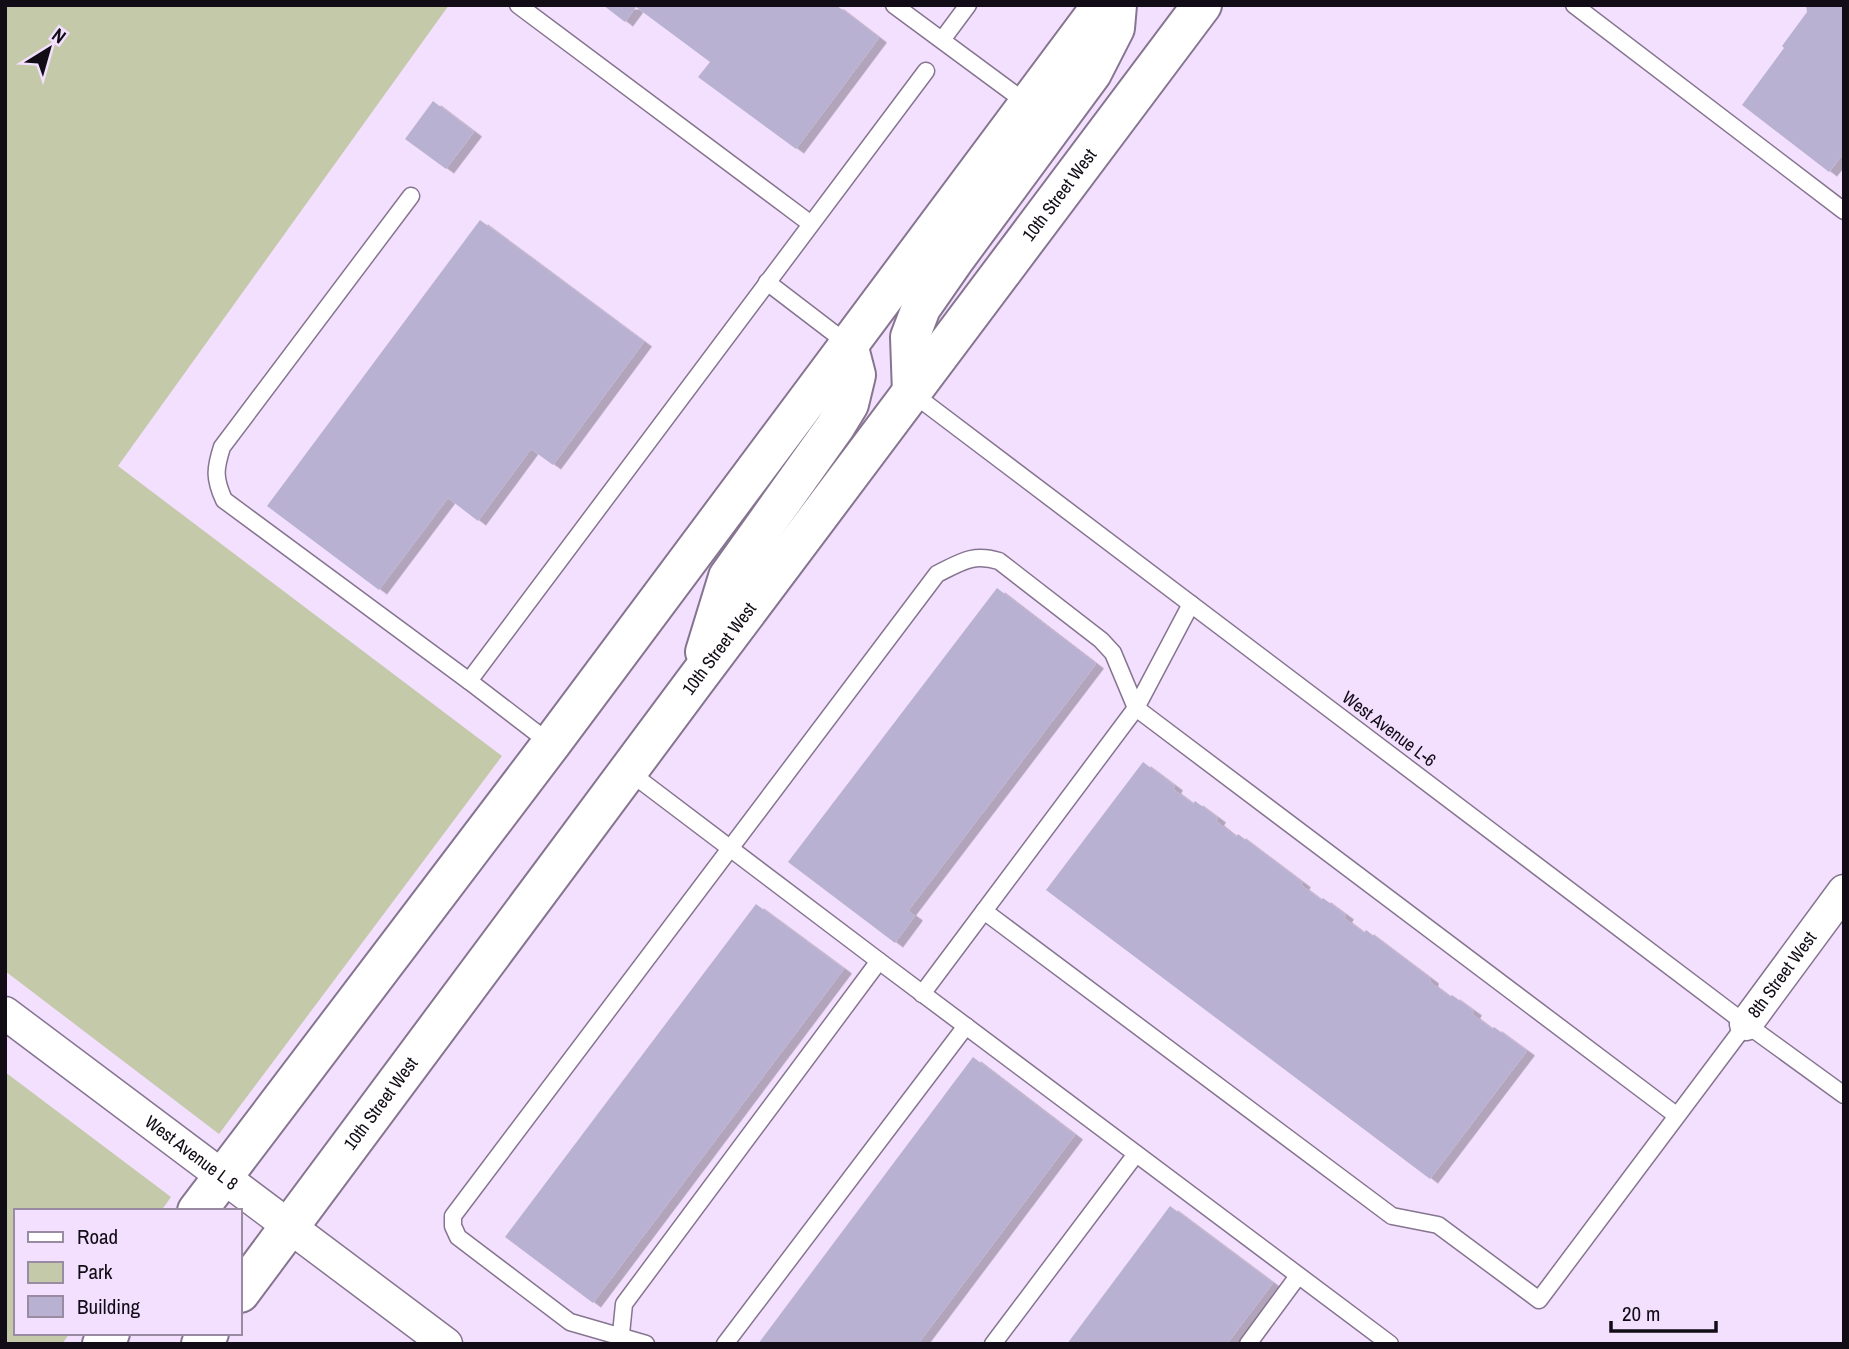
<svg xmlns="http://www.w3.org/2000/svg" width="1849" height="1349" font-family="'Archivo Narrow',sans-serif">
  <style>
    .green { fill: #c3c9a9 }
    .building { fill: #b8b1d1; filter: url(#shadow) }
    .lines { fill: none; stroke-linecap: round; stroke-linejoin: round }
    .lane-casing { stroke: #867590; stroke-width: 19 }
    .street-casing { stroke: #867590; stroke-width: 35 }
    .primary-casing { stroke: #867590; stroke-width: 42 }
    .lane { stroke: #fff; stroke-width: 16 }
    .street { stroke: #fff; stroke-width: 32 }
    .primary { stroke: #fff; stroke-width: 38 }
    .labels { text-anchor: middle; stroke-width: 5; stroke-linejoin: round; paint-order: stroke }
    .street-label { font-size: 18px; fill: #120c16; stroke: #f3e0fe }
  </style>
  <defs>
    <filter id="shadow"><feDropShadow dx="8" dy="4.5" stdDeviation="0" flood-color="#0004"/></filter>
  </defs>
  <rect width="100%" height="100%" fill="#f3e0fe"/>
  <g class="green">
    <path d="M5 5H449L118 466 502 756 219 1134 5 971Z"/>
    <path d="M5 1072 171 1197 161 1211H16V1333H70L62 1344H5Z"/>
  </g>
  <g class="building">
    <path d="M603 5H836L879 38 796 149 698 77 710 62 636 7 625 22Z"/>
    <path d="M1806 5H1844V153L1829 172 1742 105 1784 48 1782 46 1807 12Z"/>
    <path d="M433 101 474 132 446 169 405 139Z"/>
    <path d="M480 220 644 342 553 465 531 449 478 521 448 498 379 590 267 506Z"/>
    <path d="M997 588 1096 664 908 911 915 916 895 943 788 862Z"/>
    <path d="M1143 762 1175 786 1173 789 1193 804 1195 801 1218 818 1216 821 1236 837 1238 834 1303 883 1301 885 1321 900 1323 898 1346 915 1344 918 1364 933 1366 930 1431 979 1430 982 1450 997 1452 995 1474 1011 1472 1014 1492 1029 1494 1027 1527 1051 1430 1179 1046 890Z"/>
    <path d="M756 904 844 969 593 1303 505 1237Z"/>
    <path d="M973 1057 1075 1135 918 1344H758Z"/>
    <path d="M1170 1206 1273 1283 1227 1344H1067Z"/>
  </g>
  <g class="lines">
    <defs>
      <g id="lane">
        <path d="M518 5 811 224"/>
        <path d="M894 5 1028 104"/>
        <path d="M1574 5 1844 211"/>
        <path d="M942 40 968 5"/>
        <path d="M411 196 222 447C215 469 214 478 224 500L469 681"/>
        <path d="M767 282 848 344"/>
        <path d="M912 393 1746 1024 1844 1095"/>
        <path d="M551 744 469 681 926 71"/>
        <path d="M984 911 1392 1216 1438 1225 1539 1300 1746 1024"/>
        <path d="M879 961 1390 1344"/>
        <path d="M922 994 1136 708 1191 604"/>
        <path d="M620 1344 624 1304 879 961 628 771"/>
        <path d="M646 1344 570 1322 458 1237 453 1226V1216L937 574C961 562 973 553 999 561L1101 640 1113 653 1136 708 1676 1115"/>
        <path d="M725 1344 966 1026"/>
        <path d="M993 1344 1136 1154"/>
        <path d="M1248 1344 1298 1276"/>
      </g>
      <g id="street">
        <path id="s1" d="M5 1013 446 1344"/>
        <path id="s2" d="M1746 1024 1844 891"/>
      </g>
      <g id="primary">
        <path d="M912 393 910 337 921 308 955 259 1092 73 1115 28 1117 5"/>
        <path d="M705 652 728 577 835 427 849 404 856 375 848 344"/>
        <path d="M197 1211 551 744 1102 5"/>
        <path id="s3" d="M240 1293 695 681 1202 5"/>
        <path d="M102 1344 110 1333"/>
        <path d="M201 1344 209 1333"/>
      </g>
    </defs>
    <use href="#lane" class="lane-casing"/>
    <use href="#street" class="street-casing"/>
    <use href="#primary" class="primary-casing"/>
    <use href="#lane" class="lane"/>
    <use href="#street" class="street"/>
    <use href="#primary" class="primary"/>
  </g>
  <g class="labels">
    <g class="street-label">
      <text dy="6" stroke="none"><textPath href="#s3" startOffset="1370">10th Street West</textPath></text>
      <text dy="6" stroke="none"><textPath href="#s3" startOffset="803">10th Street West</textPath></text>
      <text transform="translate(1389 729) rotate(37)" y="6">West Avenue L-6</text>
      <text dy="6" stroke="none"><textPath href="#s2" startOffset="61">8th Street West</textPath></text>
      <text dy="6" stroke="none"><textPath href="#s3" startOffset="236">10th Street West</textPath></text>
      <text dy="6" stroke="none"><textPath href="#s1" startOffset="233">West Avenue L 8</textPath></text>
    </g>
  </g>
  <rect width="1849" height="1349" fill="none" stroke="#120c16" stroke-width="14"/>
  <rect x="14" y="1209" width="228" height="126" fill="#f3e0fe" stroke="#998ba1" stroke-width="2"/>
  <rect x="28" y="1232" width="35" height="10" fill="#ffffff" stroke="#998ba1" stroke-width="2"/>
  <text x="77" y="1244" font-size="21" fill="#120c16">Road</text>
  <rect x="28" y="1262" width="35" height="21" fill="#c3c9a9" stroke="#998ba1" stroke-width="2"/>
  <text x="77" y="1279" font-size="21" fill="#120c16">Park</text>
  <rect x="28" y="1296" width="35" height="21" fill="#b8b1d1" stroke="#998ba1" stroke-width="2"/>
  <text x="77" y="1314" font-size="21" fill="#120c16">Building</text>
  <g transform="translate(49 49) rotate(37)" stroke="#f3e0fe" stroke-width="5" paint-order="stroke">
  <path d="M0-5L12 26L0 18L-12 26Z" fill="#120c16"/>
  <text y="-10" font-size="19" font-weight="bold" text-anchor="middle" fill="#120c16">N</text>
  </g>
  <path d="M1611 1321v10h105v-10" fill="none" stroke="#120c16" stroke-width="3.5"/>
  <text x="1622" y="1321" font-size="21" fill="#120c16" stroke="#f3e0fe" stroke-width="5" paint-order="stroke">20 m</text>
</svg>
